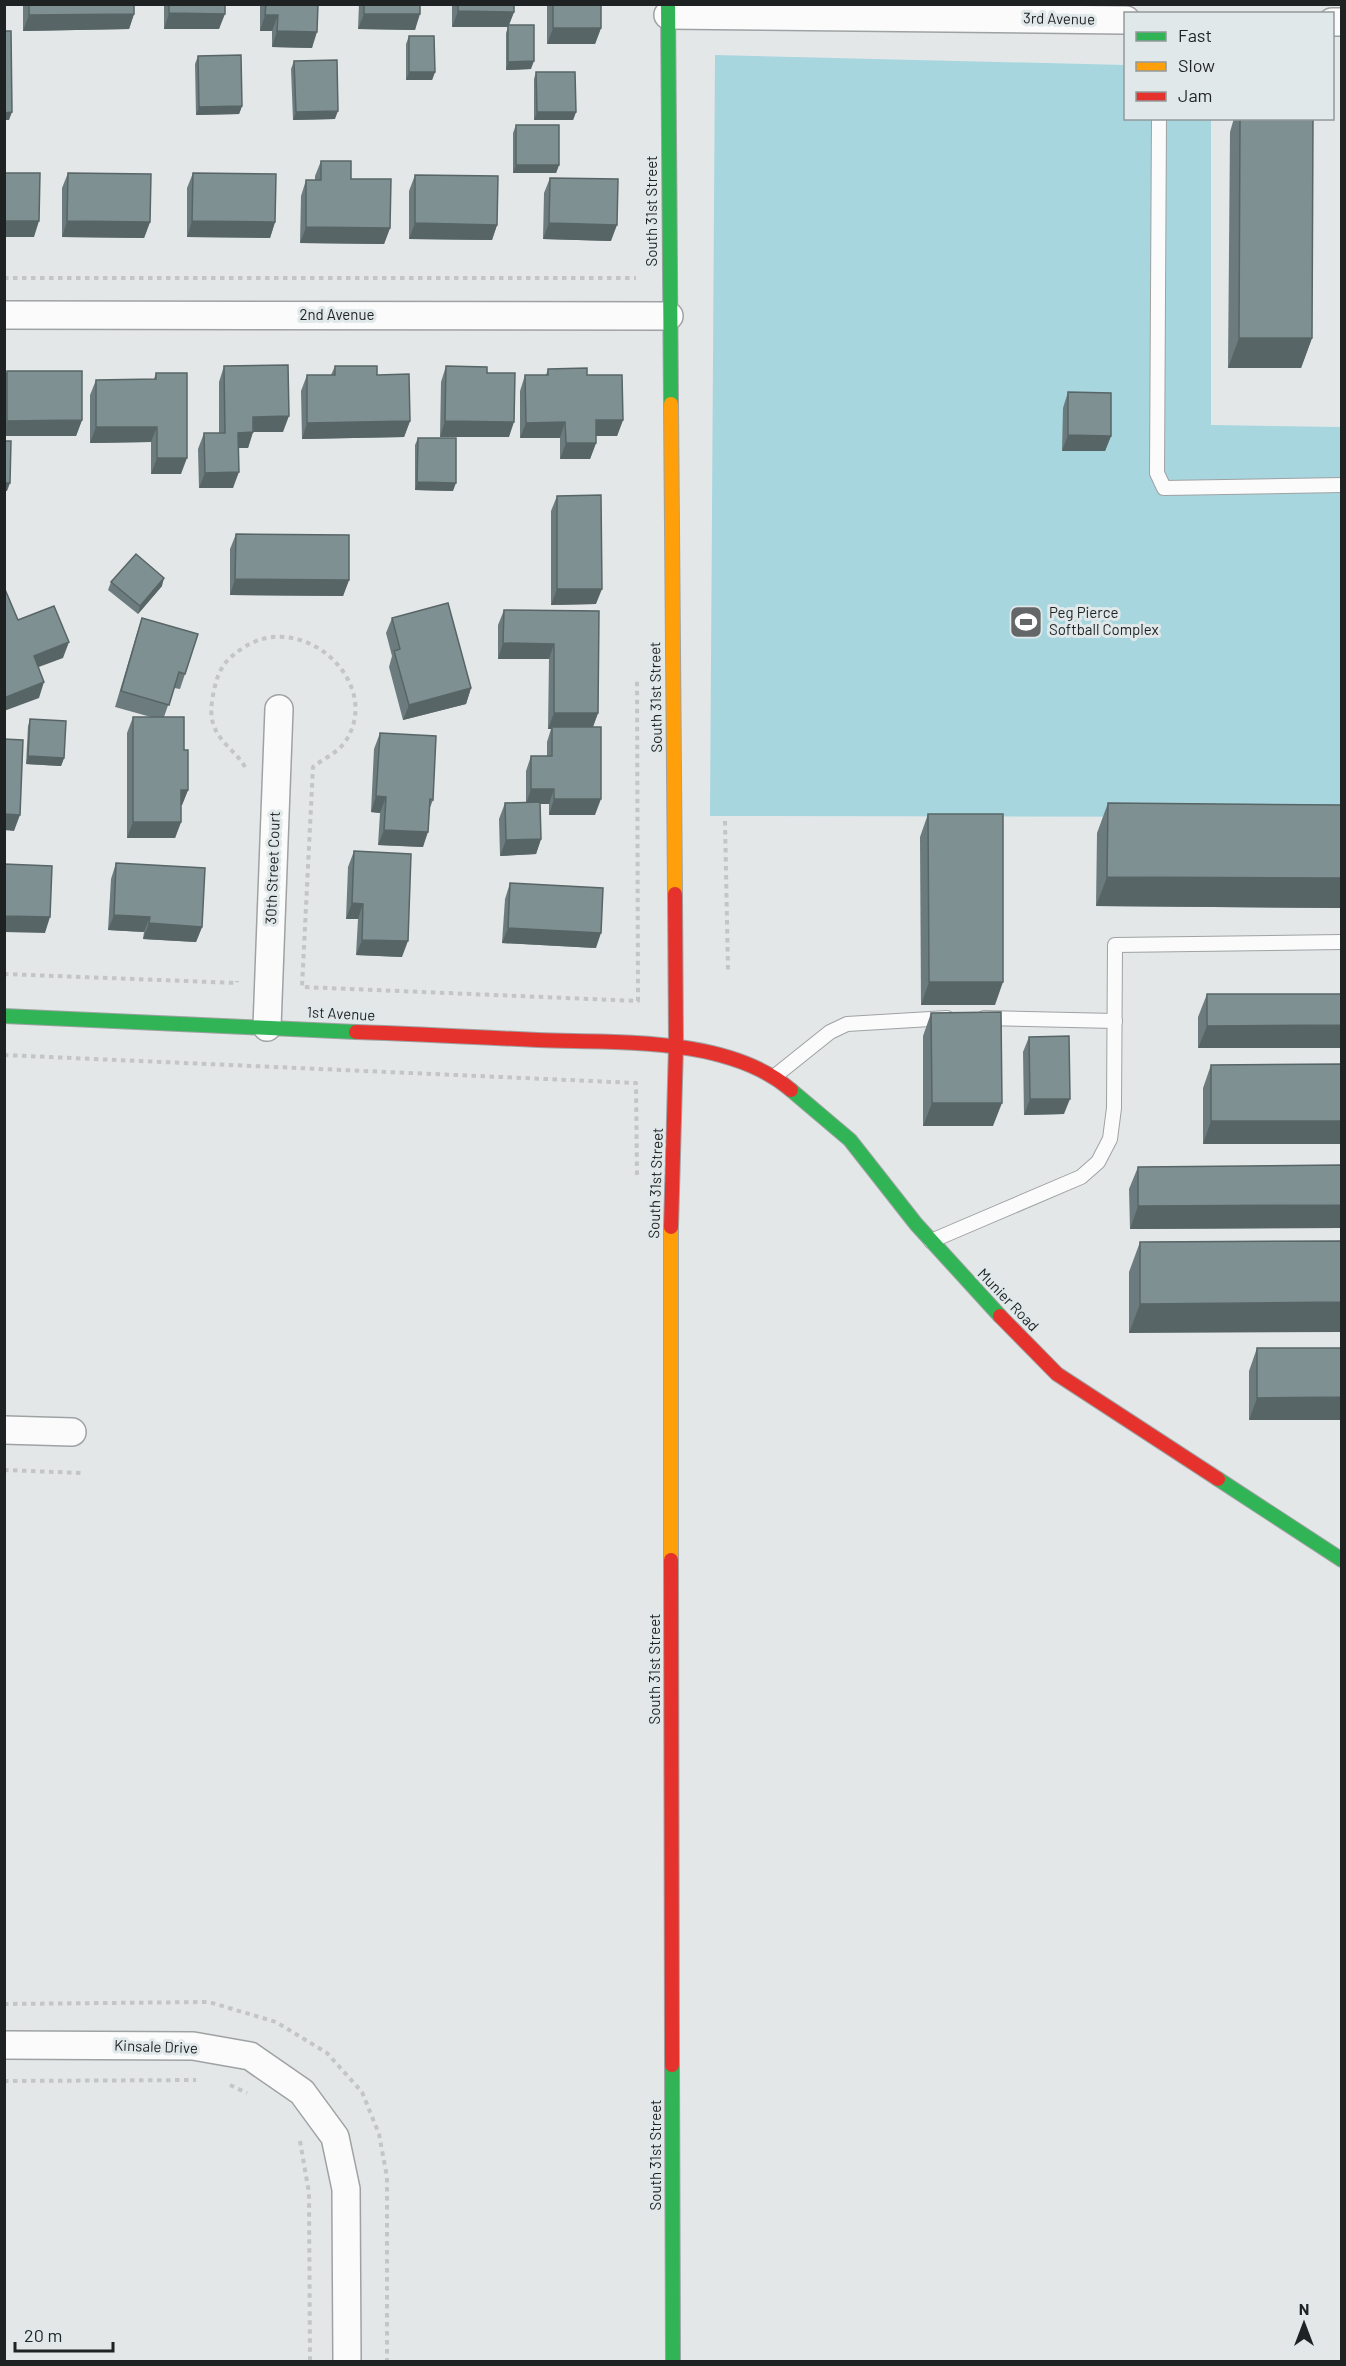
<svg xmlns="http://www.w3.org/2000/svg" width="1346" height="2366" font-family="Barlow,sans-serif">
  <style>
    .garden { fill: #a7d6df }
    .lines { fill: none; stroke-linecap: round; stroke-linejoin: round }
    .lane-casing { stroke: #9fa2a3; stroke-width: 16 }
    .street-casing { stroke: #9fa2a3; stroke-width: 30 }
    .fast-casing { stroke: #9fa2a3; stroke-width: 16 }
    .slow-casing { stroke: #9fa2a3; stroke-width: 16 }
    .jam-casing { stroke: #9fa2a3; stroke-width: 16 }
    .path { stroke: #c4c5c6; stroke-width: 4; stroke-dasharray: 4.5 4.5; stroke-linecap: butt }
    .lane { stroke: #fbfbfc; stroke-width: 14 }
    .street { stroke: #fbfbfc; stroke-width: 27 }
    .fast { stroke: #30b455; stroke-width: 14 }
    .slow { stroke: #ff9f0a; stroke-width: 14 }
    .jam { stroke: #e5322d; stroke-width: 14 }
    .wall { fill: #6c7c7e }
    .shaded-wall { fill: #586566 }
    .building { fill: #7e9092; stroke: #586566; stroke-width: 1.5 }
    .labels { text-anchor: middle; stroke-width: 6; stroke-linejoin: round; paint-order: stroke }
    .street-label { font-size: 15px; fill: #1f2223; stroke: #e1e8ea }
    .poi-label { font-size: 15px; fill: #1f2223; stroke: #e1e8ea; text-anchor: start }
  </style>
  <rect width="100%" height="100%" fill="#e3e7e8"/>
  <path class="garden" d="M715 55 1125 65 1126 118 1211 119V425L1341 427V817L710 816Z"/>
  <g class="lines">
    <defs>
      <g id="lane">
        <path d="M1159 118 1157 473 1164 488 1342 485"/>
        <path d="M984 1018 1115 1021"/>
        <path d="M775 1076 830 1032 847 1024 947 1018"/>
        <path d="M931 1241 1081 1177 1098 1162 1110 1139 1114 1108 1115 945 1342 942"/>
      </g>
      <g id="street">
        <path d="M668 15 1126 20"/>
        <path d="M1332 22H1342"/>
        <path d="M4 315 669 316"/>
        <path d="M267 1027 279 709"/>
        <path d="M4 1430 72 1432"/>
        <path d="M4 2045 193 2046 250 2056 302 2092 335 2137 346 2189 347 2362"/>
      </g>
      <g id="fast">
        <path d="M668 4 671 404"/>
        <path d="M4 1016 356 1032"/>
        <path d="M791 1090 850 1140 916 1224 1000 1316"/>
        <path d="M1218 1479 1342 1560"/>
        <path d="M672 2065 673 2362"/>
      </g>
      <g id="slow">
        <path d="M671 404 675 894"/>
        <path d="M671 1560V1227"/>
      </g>
      <g id="jam">
        <path d="M356 1032C416 1034 477 1037 538 1040 617 1043 728 1036 791 1090"/>
        <path d="M671 1227 676 1046 675 894"/>
        <path d="M1000 1316 1057 1374 1218 1479"/>
        <path d="M671 1560 672 2065"/>
      </g>
    </defs>
    <use href="#lane" class="lane-casing"/>
    <use href="#street" class="street-casing"/>
    <use href="#fast" class="fast-casing"/>
    <use href="#slow" class="slow-casing"/>
    <use href="#jam" class="jam-casing"/>
    <g class="path">
      <path d="M4 278H636"/>
      <path d="M245 767C236 751 218 742 213 723 209 711 213 694 216 682 221 665 229 657 243 648 302 608 385 683 345 742 337 753 323 759 313 767L302 987 638 1001 637 678"/>
      <path d="M725 821 728 970"/>
      <path d="M4 974 237 983V981"/>
      <path d="M4 1055 636 1083 637 1176"/>
      <path d="M4 1470 82 1473"/>
      <path d="M4 2004 209 2002 276 2022 327 2053 362 2092 379 2134 387 2177V2362"/>
      <path d="M4 2081 196 2080"/>
      <path d="M230 2085 247 2093"/>
      <path d="M300 2141 309 2193 310 2362"/>
    </g>
    <use href="#lane" class="lane"/>
    <use href="#street" class="street"/>
    <use href="#fast" class="fast"/>
    <use href="#slow" class="slow"/>
    <use href="#jam" class="jam"/>
  </g>
  <g class="wall">
    <path d="M23 4H134V14L129 29 23 31Z"/>
    <path d="M164 4H225L219 29H164Z"/>
    <path d="M260 4H318L312 48 272 47V31H260Z"/>
    <path d="M359 4H420L415 30 358 29Z"/>
    <path d="M452 4H514V12L509 25 531 69 506 70V33L508 27H452Z"/>
    <path d="M547 4H601V28L595 44H547Z"/>
    <path d="M409 36 435 72 432 80H406V44Z"/>
    <path d="M198 56 242 106 239 114 196 115 195 64Z"/>
    <path d="M294 61 335 119 293 120 291 69Z"/>
    <path d="M536 72 576 112 573 120H534V79Z"/>
    <path d="M1234 118H1240L1312 338 1301 368H1228L1230 132Z"/>
    <path d="M516 125 559 165 556 173H513V133Z"/>
    <path d="M321 161 351 179 390 228 384 244 300 243 301 196 306 180H315V176Z"/>
    <path d="M68 173 150 222 144 238 62 237V188Z"/>
    <path d="M193 173 275 222 270 238 187 237V188Z"/>
    <path d="M415 175 497 225 492 240 409 239V191Z"/>
    <path d="M550 178 611 241 543 239 544 193Z"/>
    <path d="M224 366 283 432H253L248 448H239L233 488H199L198 449 204 433H219V382Z"/>
    <path d="M335 366 377 375 410 421 404 437 302 439 301 391 307 375H331Z"/>
    <path d="M446 366 487 373 509 437H440L441 382Z"/>
    <path d="M548 369 587 375 623 420 617 436H596V443L590 459H560V438H520V391L525 375H546Z"/>
    <path d="M7 371 82 420 76 436H4V377Z"/>
    <path d="M156 373 181 474H151V442L90 443V395L96 380 154 379Z"/>
    <path d="M1068 392 1111 436 1105 451H1062L1063 408Z"/>
    <path d="M418 438 453 491 415 490V445Z"/>
    <path d="M557 496 596 604 551 605V511Z"/>
    <path d="M236 534 349 580 343 596 230 595V549Z"/>
    <path d="M111 582 162 586 138 614 108 590Z"/>
    <path d="M504 610 599 611 598 713 593 727 595 815H549V804H540L541 839 536 854 500 856 499 819 505 803H526V771L531 756H547V742L551 729H548L549 659H498V625Z"/>
    <path d="M142 618 185 674 180 689 174 688 164 717 184 750 188 790 182 805H181V822L175 838H127V733L133 717H151L115 707 137 633Z"/>
    <path d="M392 618 471 688 466 704 403 720 389 667 392 656 386 633Z"/>
    <path d="M30 719 64 758 61 766 26 764 28 726Z"/>
    <path d="M380 733 433 800 429 810 423 847 378 845 380 813 371 812 374 749Z"/>
    <path d="M1108 803 1341 805V908L1096 906 1097 833Z"/>
    <path d="M928 814 995 1005H921L920 837Z"/>
    <path d="M354 851 402 957 356 955 358 919H346L348 867Z"/>
    <path d="M116 863 202 927 196 942 143 939 144 932 108 930 111 879Z"/>
    <path d="M510 883 596 948 502 943 505 899Z"/>
    <path d="M1207 994H1341L1198 1048V1017Z"/>
    <path d="M931 1013 993 1126H923V1036Z"/>
    <path d="M1029 1037 1064 1114 1024 1115 1023 1052Z"/>
    <path d="M1341 1064 1203 1144V1088L1211 1065Z"/>
    <path d="M1341 1165V1228L1130 1229 1129 1189 1138 1167Z"/>
    <path d="M1341 1241 1129 1333V1272L1140 1242Z"/>
    <path d="M1257 1348H1341L1249 1420V1371Z"/>
  </g>
  <g class="shaded-wall">
    <path d="M458 11 514 12 508 27H452Z"/>
    <path d="M169 13 225 14 219 29H164Z"/>
    <path d="M134 14 129 29 23 31 29 15Z"/>
    <path d="M364 14H420L415 30 358 29Z"/>
    <path d="M265 15H278L272 31H260Z"/>
    <path d="M553 28H601L595 44H547Z"/>
    <path d="M277 31 317 32 312 48 272 47Z"/>
    <path d="M534 61 531 69 506 70 508 62Z"/>
    <path d="M409 72H435L432 80H406Z"/>
    <path d="M242 106 239 114 196 115 199 107Z"/>
    <path d="M338 111 335 119 293 120 296 112Z"/>
    <path d="M12 112 9 120H4V113Z"/>
    <path d="M537 112H576L573 120H534Z"/>
    <path d="M516 165H559L556 173H513Z"/>
    <path d="M4 221H39L34 237H4Z"/>
    <path d="M67 221 150 222 144 238 62 237Z"/>
    <path d="M192 221 275 222 270 238 187 237Z"/>
    <path d="M415 223 497 225 492 240 409 239Z"/>
    <path d="M549 223 617 225 611 241 543 239Z"/>
    <path d="M306 227 390 228 384 244 300 243Z"/>
    <path d="M1239 338H1312L1301 368H1228Z"/>
    <path d="M289 416 283 432H253L248 448H233L238 433 253 417Z"/>
    <path d="M82 420 76 436H4V427L7 421Z"/>
    <path d="M596 420H623L617 436H590Z"/>
    <path d="M410 421 404 437 302 439 307 423Z"/>
    <path d="M445 421 514 422 509 437H440Z"/>
    <path d="M565 422 560 438H520L526 423Z"/>
    <path d="M96 427H157L151 442 90 443Z"/>
    <path d="M1068 435 1111 436 1105 451H1062Z"/>
    <path d="M566 443H596L590 459H560Z"/>
    <path d="M157 458H187L181 474H151Z"/>
    <path d="M239 472 233 488H199L205 473Z"/>
    <path d="M417 482 456 483 453 491 415 490Z"/>
    <path d="M4 483H10L7 491H4Z"/>
    <path d="M164 578 162 586 138 614 140 606Z"/>
    <path d="M235 579 349 580 343 596 230 595Z"/>
    <path d="M557 589H602L596 604 551 605Z"/>
    <path d="M69 642 63 658 28 671 34 656Z"/>
    <path d="M503 643 554 644 549 659H498Z"/>
    <path d="M44 682 39 698 4 711V698Z"/>
    <path d="M471 688 466 704 403 720 409 705Z"/>
    <path d="M554 713H598L592 729 552 727 551 729H548Z"/>
    <path d="M28 756 64 758 61 766 26 764Z"/>
    <path d="M531 789H554L549 804H526Z"/>
    <path d="M181 790H188L182 805H176Z"/>
    <path d="M376 796 386 797 380 813 371 812Z"/>
    <path d="M554 799H601L595 815H549Z"/>
    <path d="M4 814 20 815 14 831 4 830Z"/>
    <path d="M133 822H181L175 838H127Z"/>
    <path d="M384 830 428 832 423 847 378 845Z"/>
    <path d="M541 839 536 854 500 856 506 840Z"/>
    <path d="M1107 877 1341 878V908L1096 906Z"/>
    <path d="M352 903 363 904 358 919H346Z"/>
    <path d="M114 915 150 917 144 932 108 930Z"/>
    <path d="M4 916 50 917 45 933 4 932Z"/>
    <path d="M149 923 202 927 196 942 143 939Z"/>
    <path d="M508 928 601 933 596 948 502 943Z"/>
    <path d="M362 940 408 941 402 957 356 955Z"/>
    <path d="M929 982H1003L995 1005H921Z"/>
    <path d="M1341 1025V1048H1198L1207 1026Z"/>
    <path d="M1030 1099H1070L1064 1114 1024 1115Z"/>
    <path d="M932 1103H1002L993 1126H923Z"/>
    <path d="M1211 1121H1341V1144H1203Z"/>
    <path d="M1341 1205V1228L1130 1229 1138 1206Z"/>
    <path d="M1341 1302V1332L1129 1333 1140 1304Z"/>
    <path d="M1341 1397V1420H1249L1257 1398Z"/>
  </g>
  <g class="building">
    <path d="M29 4H134V14L29 15Z"/>
    <path d="M169 4H225V14L169 13Z"/>
    <path d="M266 4H318L317 32 277 31 278 15H265Z"/>
    <rect x="364" y="4" width="56" height="10"/>
    <path d="M458 4H514V12L458 11Z"/>
    <rect x="553" y="4" width="48" height="24"/>
    <path d="M508 25H534V61L508 62Z"/>
    <path d="M4 31H11L12 112 4 113Z"/>
    <path d="M409 36H434L435 72H409Z"/>
    <path d="M241 55 242 106 199 107 198 56Z"/>
    <path d="M337 60 338 111 296 112 294 61Z"/>
    <path d="M536 72H575L576 112H537Z"/>
    <path d="M1240 118H1313L1312 338H1239Z"/>
    <rect x="516" y="125" width="43" height="40"/>
    <path d="M321 161H351V179H391L390 228 306 227V180H321Z"/>
    <path d="M4 173H40L39 221H4Z"/>
    <path d="M68 173 151 174 150 222 67 221Z"/>
    <path d="M193 173 276 174 275 222 192 221Z"/>
    <path d="M415 175 498 176 497 225 415 223Z"/>
    <path d="M550 178 618 179 617 225 549 223Z"/>
    <path d="M288 365 289 416 253 417V432L238 433 239 472 205 473 204 433H225L224 366Z"/>
    <path d="M335 366H377V375L409 374 410 421 307 423V375H335Z"/>
    <path d="M446 366 487 367V373H515L514 422 445 421Z"/>
    <path d="M587 368V375H622L623 420H596V443H566L565 422 526 423 525 375H548V369Z"/>
    <path d="M7 371H82V420L7 421Z"/>
    <path d="M156 373H187V458H157V427H96V380L156 379Z"/>
    <path d="M1068 392 1111 393V436L1068 435Z"/>
    <path d="M418 438H456V483L417 482Z"/>
    <path d="M4 441H11L10 483H4Z"/>
    <path d="M601 495 602 589H557V496Z"/>
    <path d="M236 534 349 535V580L235 579Z"/>
    <path d="M136 554 164 578 140 606 111 582Z"/>
    <path d="M4 587 18 620 54 606 69 642 34 656 44 682 4 698Z"/>
    <path d="M448 603 471 688 409 705 394 651 400 649 392 618Z"/>
    <path d="M504 610 599 611 598 713H554V644L503 643Z"/>
    <path d="M142 618 198 634 185 674 179 672 169 705 121 691Z"/>
    <path d="M133 717H184V750H188V790H181V822H133Z"/>
    <path d="M30 719 66 721 64 758 28 756Z"/>
    <path d="M552 727H601V799H554V789H531V756H552Z"/>
    <path d="M380 733 436 736 433 800 430 799 428 832 384 830 386 797 376 796Z"/>
    <path d="M4 739 23 740 20 815 4 814Z"/>
    <path d="M540 802 541 839 506 840 505 803Z"/>
    <path d="M1108 803 1341 805V878L1107 877Z"/>
    <path d="M928 814H1003V982H929Z"/>
    <path d="M354 851 411 854 408 941 362 940 363 904 352 903Z"/>
    <path d="M116 863 205 868 202 927 149 923 150 917 114 915Z"/>
    <path d="M4 864 52 866 50 917 4 916Z"/>
    <path d="M510 883 603 888 601 933 508 928Z"/>
    <path d="M1207 994H1341V1025L1207 1026Z"/>
    <path d="M1001 1012 1002 1103H932L931 1013Z"/>
    <path d="M1069 1036 1070 1099H1030L1029 1037Z"/>
    <path d="M1341 1064V1121H1211V1065Z"/>
    <path d="M1341 1165V1205L1138 1206V1167Z"/>
    <path d="M1341 1241V1302L1140 1304V1242Z"/>
    <path d="M1257 1348H1341V1397L1257 1398Z"/>
  </g>
  <defs>
    <symbol id="stadium-square" viewBox="-11 -11 22 22"><rect x="-9" y="-9" width="18" height="18" rx="4" fill="#646768" stroke="#e1e8ea"/><path d="M0-5a6.5 5 0 1 0 0 10a6.5 5 0 1 0 0-10ZM-3.5-1.8h7v3.6h-7Z" fill="#fff"/></symbol>
  </defs>
  <g fill-rule="evenodd">
    <use href="#stadium-square" x="1007" y="603" width="38" height="38"/>
  </g>
  <g class="labels">
    <g class="street-label">
      <text transform="translate(1059 19) rotate(1)" y="5">3rd Avenue</text>
      <text transform="translate(652 211) rotate(-90)" y="5">South 31st Street</text>
      <text x="337" y="320">2nd Avenue</text>
      <text transform="translate(656 697) rotate(-91)" y="5">South 31st Street</text>
      <text transform="translate(273 868) rotate(-88)" y="5">30th Street Court</text>
      <text transform="translate(341 1014) rotate(3)" y="5">1st Avenue</text>
      <text transform="translate(656 1183) rotate(-88)" y="5">South 31st Street</text>
      <text transform="translate(1008 1300) rotate(46)" y="5">Munier Road</text>
      <text transform="translate(655 1669) rotate(-90)" y="5">South 31st Street</text>
      <text transform="translate(156 2047) rotate(2)" y="5">Kinsale Drive</text>
      <text transform="translate(656 2155) rotate(-90)" y="5">South 31st Street</text>
    </g>
    <g class="poi-label">
      <text x="1049" y="618">Peg Pierce<tspan x="1049" dy="17">Softball Complex</tspan></text>
    </g>
  </g>
  <rect width="1346" height="2366" fill="none" stroke="#1f2223" stroke-width="12"/>
  <rect x="1124" y="12" width="210" height="108" fill="#e1e8ea" stroke="#93999a" stroke-width="1.5"/>
  <rect x="1136" y="32" width="30" height="9" fill="#30b455" stroke="#93999a" stroke-width="1.5"/>
  <text x="1178" y="42" font-size="18" fill="#1f2223">Fast</text>
  <rect x="1136" y="62" width="30" height="9" fill="#ff9f0a" stroke="#93999a" stroke-width="1.5"/>
  <text x="1178" y="72" font-size="18" fill="#1f2223">Slow</text>
  <rect x="1136" y="92" width="30" height="9" fill="#e5322d" stroke="#93999a" stroke-width="1.5"/>
  <text x="1178" y="102" font-size="18" fill="#1f2223">Jam</text>
  <g transform="translate(1304 2324)" stroke="#e1e8ea" stroke-width="4.5" paint-order="stroke">
  <path d="M0-4.5L10 22L0 15L-10 22Z" fill="#1f2223"/>
  <text y="-9" font-size="16" font-weight="bold" text-anchor="middle" fill="#1f2223">N</text>
  </g>
  <path d="M15 2342v9h98v-9" fill="none" stroke="#1f2223" stroke-width="3"/>
  <text x="24" y="2342" font-size="18" fill="#1f2223" stroke="#e1e8ea" stroke-width="4.5" paint-order="stroke">20 m</text>
</svg>
